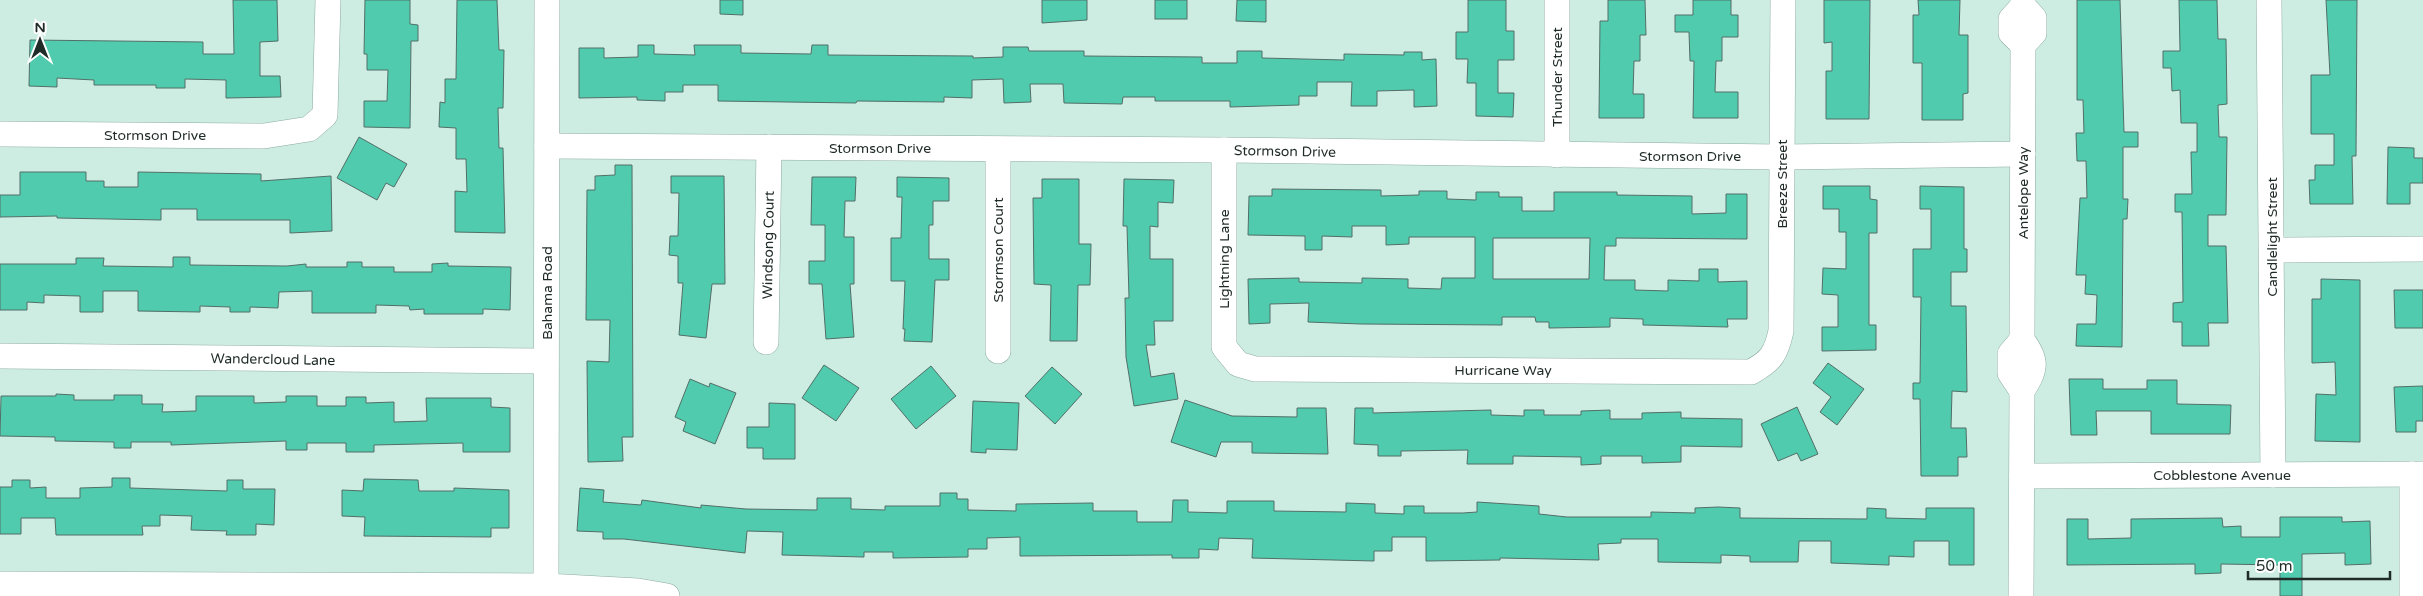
<svg xmlns="http://www.w3.org/2000/svg" width="2423" height="596" font-family="'Varela Round',sans-serif">
  <style>
    .building { fill: #50cbae; stroke: #526f67; fill-rule: evenodd }
    .lines { fill: none; stroke-linecap: round; stroke-linejoin: round }
    .minor-casing { stroke: #8caba1; stroke-width: 26 }
    .minor { stroke: #fff; stroke-width: 25 }
    .labels { text-anchor: middle; stroke-width: 5; stroke-linejoin: round; paint-order: stroke }
    .street-label { font-size: 14px; fill: #1f2b27; stroke: #fff }
  </style>
  <rect width="100%" height="100%" fill="#cdede3"/>
  <g class="building">
    <path d="M233 0H277L278 41 260 42V76H280L281 97 226 98V80L185 79V88H156V85H94V80L57 78V87L29 86 30 40 203 42V54H234Z"/>
    <path d="M365 0H410V24L418 25V41H411L410 128 364 127V101H387L388 70H367V54H364Z"/>
    <path d="M457 0H497L499 50H504L503 108H498L499 148H503L505 233 455 232V191L467 192 466 159H456V128L439 127 440 102 445 103V79H456Z"/>
    <path d="M720 0H743V15L720 14Z"/>
    <path d="M1042 0H1087V20L1042 23Z"/>
    <rect x="1155" y="0" width="32" height="19"/>
    <path d="M1237 0H1266V22L1236 21Z"/>
    <path d="M1468 0H1506V31H1514V60H1498V93H1514L1513 117 1476 116V83H1467L1468 59H1456V32H1468Z"/>
    <path d="M1608 0H1645L1646 35H1640V61H1634L1633 94H1644V118H1599L1600 21H1608Z"/>
    <path d="M1693 0H1731V15H1738V37H1722V61H1716L1715 92H1738V118H1693L1694 61H1690L1689 32H1675V15H1693Z"/>
    <path d="M1824 0H1870L1869 119H1826V71H1832V42L1824 43Z"/>
    <path d="M1918 0H1960L1959 35H1968V93L1963 94V120H1922V63H1913V15H1919Z"/>
    <path d="M2077 0H2120L2124 132H2138V147H2123V199H2128L2127 219H2123L2122 347 2076 346 2077 324H2096L2097 295 2085 294 2086 275H2076L2080 198H2087L2086 161H2077L2076 133H2084L2083 100H2077Z"/>
    <path d="M2179 0H2217L2218 39H2226L2227 104 2218 105 2219 137H2227L2226 215H2208V246H2226L2228 323H2208L2209 346H2182V322H2173V303L2183 302 2182 212H2175V194H2192L2191 152H2197V123H2181L2180 90 2172 91 2171 68H2163V51H2180Z"/>
    <path d="M2326 0H2357L2356 156H2352L2353 204H2310L2309 180H2315V165H2334V134H2311V75H2330Z"/>
    <path d="M638 45H654V54L695 55 694 45H741V53L811 54 812 45H828V55L973 56V58L1003 57V47H1028L1029 51H1084V56L1202 57V63H1237V51H1262V58L1344 60V54L1404 55V52H1422V60L1436 59 1437 106 1414 107V90L1377 91V106H1351L1352 82H1317V96H1299V105L1230 107V101H1155V97H1123L1122 104 1064 103 1063 84H1030L1031 102 1004 103 1003 79 972 80V98L944 97V102L857 101 856 103 718 101V85H683V92H665V101L637 100V97L579 98V48H604V58L638 57Z"/>
    <path d="M359 137 407 164 394 187 386 183 377 200 337 178Z"/>
    <path d="M2388 147 2414 148V158H2423V183H2410V204H2387Z"/>
    <path d="M615 165H632L633 437H622L623 461 588 462 587 361 609 362 610 320H586L587 190H595V176L615 175Z"/>
    <path d="M20 172H86V181H104V187H138V172L261 174V181L331 176 332 231 290 233V220H197V209H161V220L57 218V216L0 217V195H20Z"/>
    <path d="M671 176H724L725 284H712L706 338 679 335 683 283H678V256L669 255 670 236H678L679 193H671Z"/>
    <path d="M812 177H856L855 201H845L844 237H854V284H850L854 337 826 339 822 284H809V261H825V225H811Z"/>
    <path d="M897 177 949 178V201H933V225H929V259H949V280H935L932 342 904 341 905 329H903L905 281H891V238H901L902 197H897Z"/>
    <path d="M1042 179H1079V244H1091L1090 285H1078L1077 341H1050L1051 285 1034 284 1033 198H1042Z"/>
    <path d="M1124 179 1174 180 1173 203 1158 202V227L1150 226V259H1173V321H1154L1155 345H1146L1151 377 1174 373 1178 399 1134 406 1126 357 1125 298H1129L1127 226H1123Z"/>
    <path d="M1823 186H1870V199L1877 200V233H1869V325H1876V350L1822 351V327H1838V295L1822 294 1823 268 1846 269V232H1839V209H1823Z"/>
    <path d="M1920 186 1964 187V249H1967V272H1951V306H1966L1967 392 1952 391 1951 428H1966L1967 457H1958V476H1921L1920 399H1913V383H1920L1921 297H1913V249H1931V209H1920Z"/>
    <path d="M1272 189 1381 190V196L1419 195V191H1447V199L1476 200V192H1499V197H1522V211H1554V192H1617V195L1692 196V214L1726 213V194H1747V239L1616 238V246H1605L1604 280H1635V290L1668 291V280L1699 281V269H1718V282L1747 281V319H1727L1728 327 1643 325V319L1610 318V327L1549 328V322H1536L1535 317H1502V325L1361 324 1308 322 1309 303 1270 304V323L1249 324 1248 279 1299 278V282L1362 283V278L1408 279V288L1441 289 1442 278H1475V237H1409V244L1386 245V226H1352V237L1322 236V250H1305V236L1248 235 1249 196H1272ZM1493 238H1590L1589 279H1493Z"/>
    <path d="M173 257H190V265L287 266 306 264V267H347V262H362V267H394V272H432V264L448 263V266L511 267 510 310 483 309V314H424V309L410 310 409 306 376 305V313H312V291L279 292 278 308 250 307V312H230V307L200 306V312L138 311V291H103V312H80V296L44 295V303L27 302V310H0V264H76V258H104L103 266 173 267Z"/>
    <path d="M2321 279 2360 280V442L2315 441 2316 394 2336 395 2335 362 2312 363V299H2321Z"/>
    <path d="M2394 290H2423V328H2395Z"/>
    <path d="M1828 363 1864 389 1837 425 1820 412 1831 397 1813 383Z"/>
    <path d="M824 365 859 388 836 421 802 398Z"/>
    <path d="M931 366 956 396 916 429 891 399Z"/>
    <path d="M1052 367 1082 394 1055 424 1025 396Z"/>
    <path d="M690 379 709 387 710 383 736 393 715 444 683 431 686 422 675 417Z"/>
    <path d="M2069 379H2103V389H2147V380H2177V404L2231 405 2230 434H2151V411H2096L2097 435H2071Z"/>
    <path d="M2423 386V421H2416V432H2396L2394 387Z"/>
    <path d="M56 394 74 395V400H114V395H142V404H163L162 412 196 411V396H254V403L286 402V396H317V406H346V397H366V403L394 402V422L427 421 426 398H491V407L510 408V452H463V443L374 445V452H346V443H307V450H286V441L171 445V442H131V448H114V442L55 441V437L0 436 1 396H56Z"/>
    <path d="M1185 400 1232 416 1297 417V408H1326L1328 454 1252 453V442H1221L1216 457 1171 442Z"/>
    <path d="M973 401 1019 403 1017 450 986 449V453L971 452Z"/>
    <path d="M769 403 795 404V459H763V448H747V427H769Z"/>
    <path d="M1797 407 1818 454 1801 461 1797 453 1778 461 1761 424Z"/>
    <path d="M1355 408H1373V413L1491 410V415L1524 416V410H1544V415H1581V411L1610 410V419H1642V413L1681 412V418L1742 419V447L1681 446V462L1642 463V456H1601V464L1581 465V457L1513 456V464H1467L1468 450 1401 451V456H1378V445L1354 444Z"/>
    <path d="M112 478H130V488L227 491V480H243V489H275L274 525 256 524V535H226L227 531 191 530 192 516 160 515V526H142L143 535H56L55 518H21V534H0V487H12V480H30V488L46 487V498H80V488L112 487Z"/>
    <path d="M364 479 418 480 419 491H454V488L509 490V528H491V537L364 536 365 517 342 516V490L363 491Z"/>
    <path d="M580 488 604 490 603 502 641 505 642 500 701 508V505L746 509 817 510V498H851V509L885 510V506H940V493H957V499H968V510L1016 511V504L1093 503V511H1137V522H1172L1173 500H1188V512L1227 513V501H1274V511L1346 512V503L1375 504V513L1404 514V506H1424V513H1463L1477 512V502L1539 506V514L1567 517H1651V512L1695 513V508L1718 507 1740 508V518L1867 519V508L1886 509V518L1926 519V508H1974V565H1949V541H1914V557L1889 556V565L1831 563V541H1799L1798 562H1750V556L1721 555V563L1658 562V539H1621V543L1598 544 1599 560 1500 558V560L1426 561V537H1392V551H1374V561L1252 558 1253 539 1219 538 1218 550 1199 549V558H1172V555L1020 556V537L987 538V549H968V557L893 558V552H864V557L782 555 783 532 747 531 745 553 624 539H603V532L577 531Z"/>
    <path d="M2280 517H2342V522L2370 521 2371 564 2345 565V553L2302 554V596H2280V565L2221 564V573L2195 574V564L2067 565V519H2088V539L2131 538V519L2222 518 2223 527 2241 526V537H2280Z"/>
  </g>
  <g class="lines">
    <defs>
      <g id="minor">
        <path d="M2269 0 2273 475"/>
        <path d="M2023 6 2011 19V33L2023 45"/>
        <path d="M0 134 264 136 309 129 325 115 328 0"/>
        <path d="M547 146 1224 150 1782 157 2023 154"/>
        <path d="M998 149V351"/>
        <path d="M1224 150V347L1238 364 1255 369 1751 372C1771 361 1776 354 1781 331L1783 0"/>
        <path d="M1557 155V0"/>
        <path d="M2273 250 2423 249"/>
        <path d="M766 342 769 147"/>
        <path d="M0 356 546 361"/>
        <path d="M2022 391 2010 373V354L2022 340"/>
        <path d="M2412 474V596"/>
        <path d="M2022 476 2423 474"/>
        <path d="M0 584 546 586 638 591 667 596"/>
        <path d="M546 586 547 0"/>
        <path d="M2021 596 2022 391C2036 369 2038 361 2022 340L2023 45 2034 33V18L2023 6V0"/>
      </g>
    </defs>
    <use href="#minor" class="minor-casing"/>
    <use href="#minor" class="minor"/>
  </g>
  <g class="labels">
    <g class="street-label">
      <text transform="translate(1557 77) rotate(-90)" y="5">Thunder Street</text>
      <text x="155" y="140">Stormson Drive</text>
      <text x="880" y="153">Stormson Drive</text>
      <text transform="translate(1285 151) rotate(1)" y="5">Stormson Drive</text>
      <text x="1690" y="161">Stormson Drive</text>
      <text transform="translate(1782 184) rotate(-90)" y="5">Breeze Street</text>
      <text transform="translate(2023 193) rotate(-90)" y="5">Antelope Way</text>
      <text transform="translate(2272 237) rotate(-90)" y="5">Candlelight Street</text>
      <text transform="translate(768 245) rotate(-89)" y="5">Windsong Court</text>
      <text transform="translate(998 250) rotate(-90)" y="5">Stormson Court</text>
      <text transform="translate(1224 259) rotate(-90)" y="5">Lightning Lane</text>
      <text transform="translate(547 293) rotate(-90)" y="5">Bahama Road</text>
      <text transform="translate(273 359) rotate(1)" y="5">Wandercloud Lane</text>
      <text x="1503" y="375">Hurricane Way</text>
      <text x="2222" y="480">Cobblestone Avenue</text>
    </g>
  </g>
  <g transform="translate(40 40)" stroke="#ffffff" stroke-width="4" paint-order="stroke">
  <path d="M0-4L9 19L0 12L-9 19Z" fill="#1f2b27"/>
  <text y="-8" font-size="14" font-weight="bold" text-anchor="middle" fill="#1f2b27">N</text>
  </g>
  <path d="M2248 571v8h142v-8" fill="none" stroke="#1f2b27" stroke-width="2.5"/>
  <text x="2256" y="571" font-size="15" fill="#1f2b27" stroke="#ffffff" stroke-width="4" paint-order="stroke">50 m</text>
</svg>
